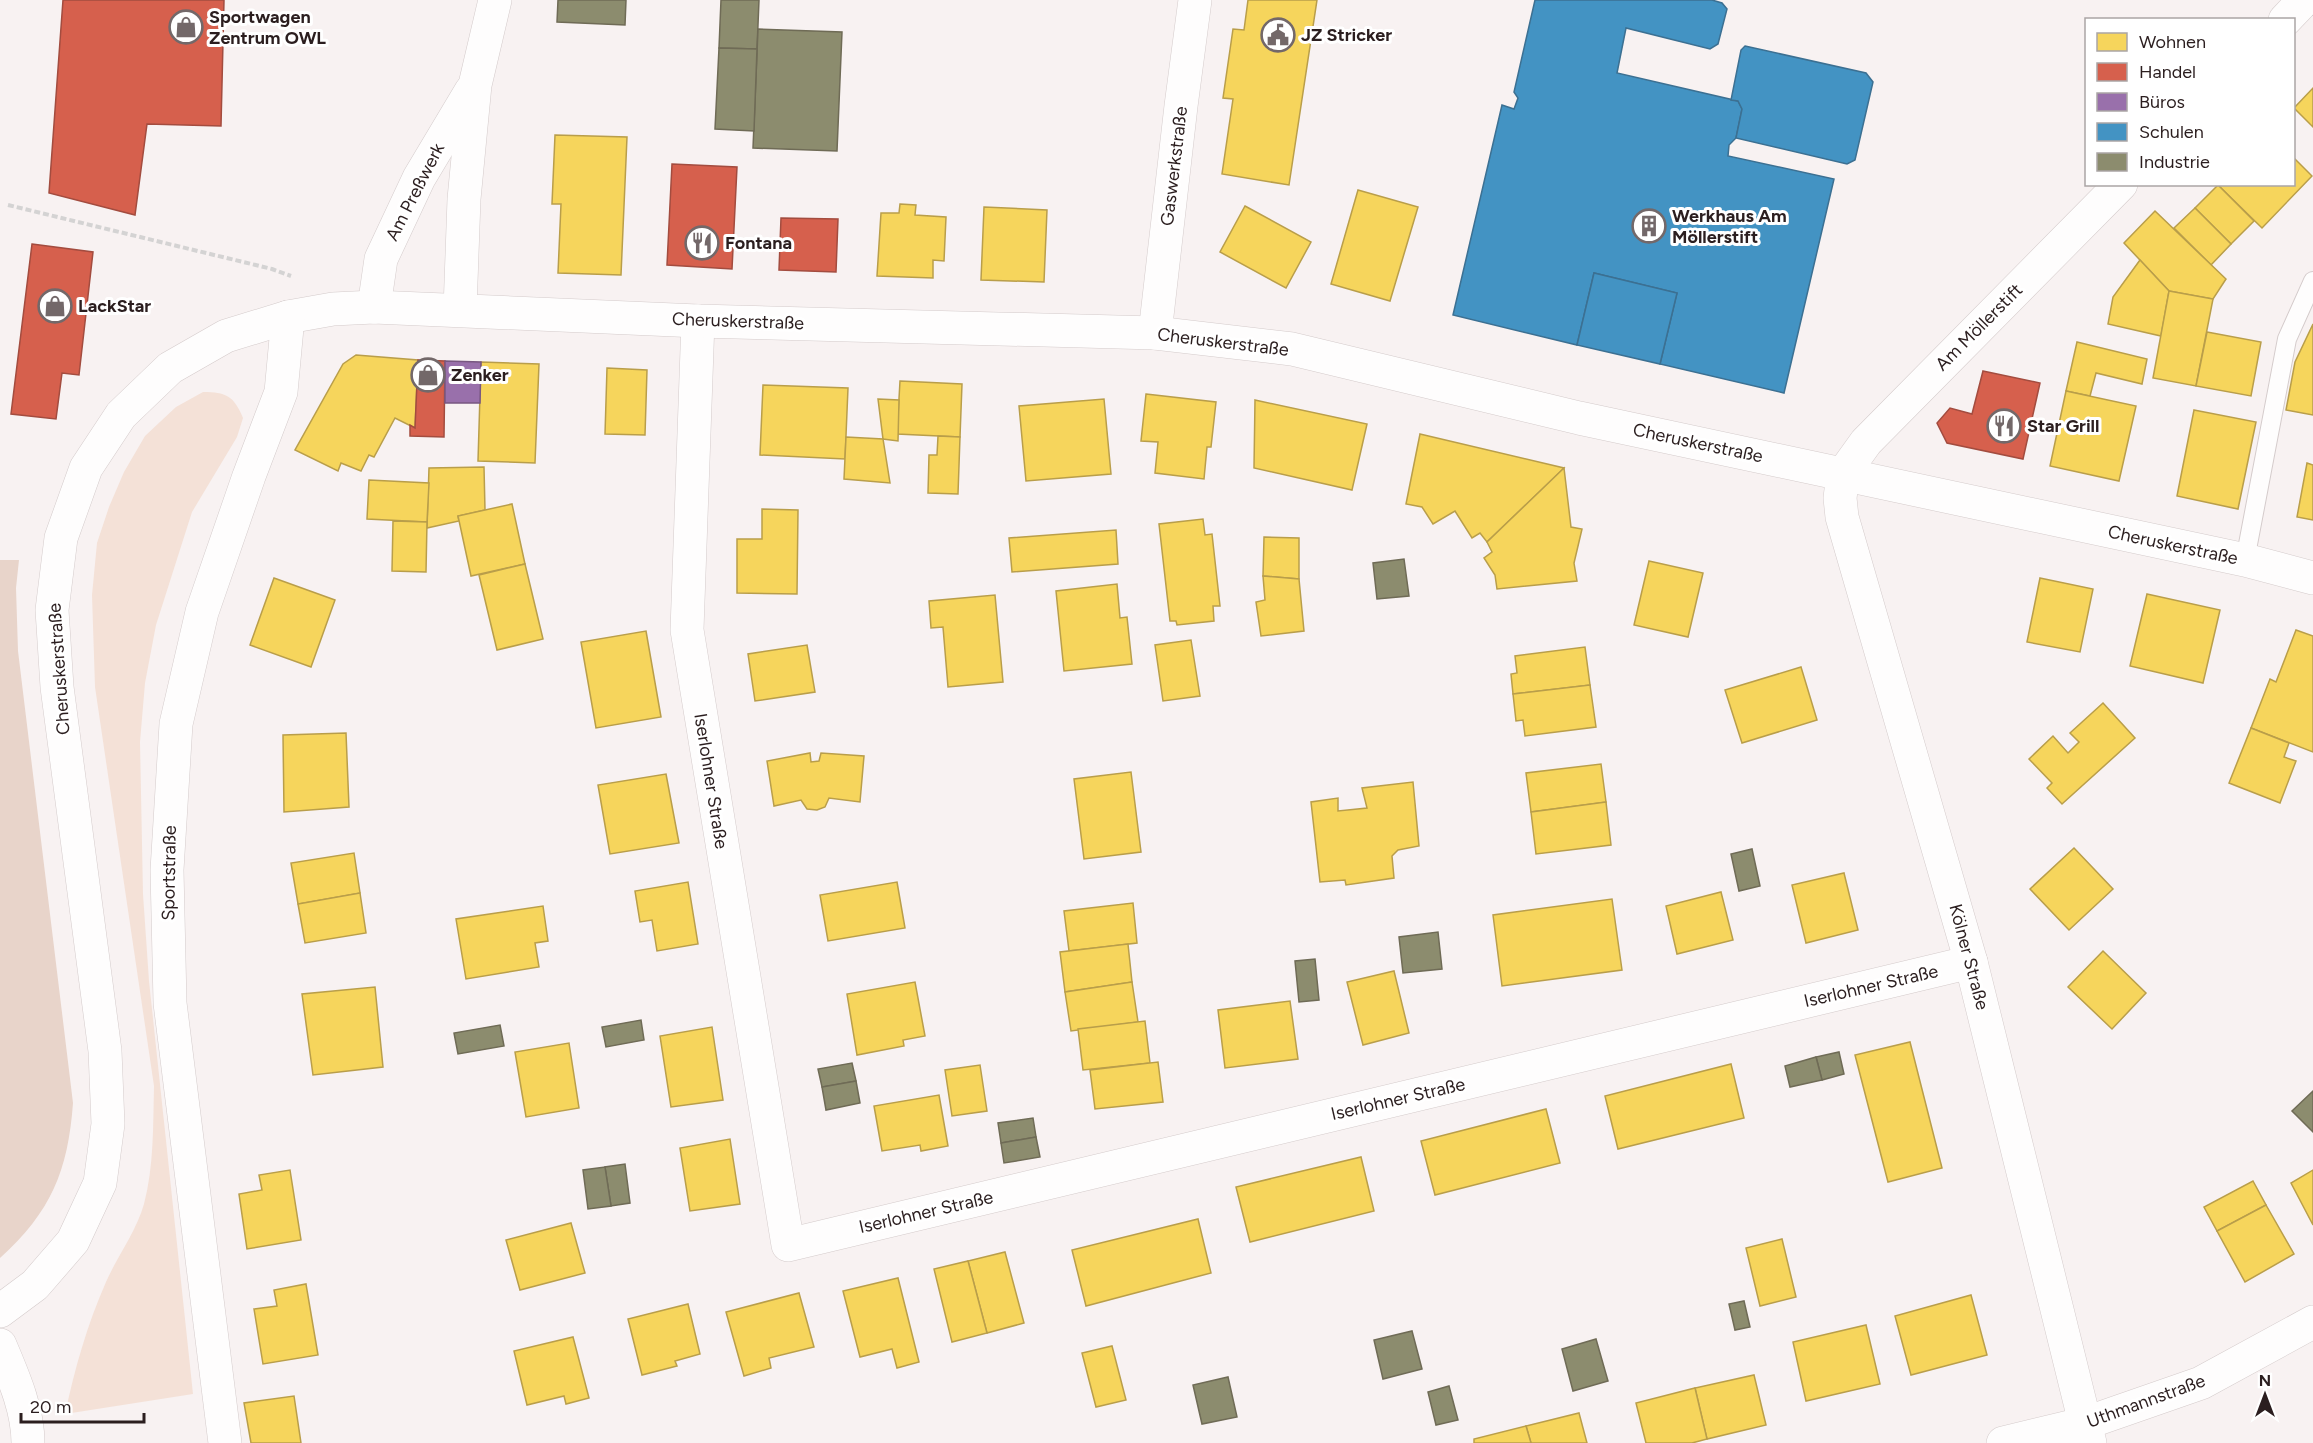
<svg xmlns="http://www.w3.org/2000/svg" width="2313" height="1443" font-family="Figtree,sans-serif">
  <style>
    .green { fill: #f4e1d7 }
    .forest { fill: #e8d4ca }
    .homes { fill: #f6d55c; stroke: #b99e4a; stroke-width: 1.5 }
    .shops { fill: #d6604d; stroke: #a34c3f; stroke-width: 1.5 }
    .offices { fill: #9970ab; stroke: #785781; stroke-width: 1.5 }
    .schools { fill: #4393c3; stroke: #3c7092; stroke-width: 1.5 }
    .industry { fill: #8c8c6e; stroke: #6f6b56; stroke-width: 1.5 }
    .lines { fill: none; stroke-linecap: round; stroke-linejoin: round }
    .service-casing { stroke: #d4cbcb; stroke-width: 20 }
    .minor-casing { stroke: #d4cbcb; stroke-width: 34 }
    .path { stroke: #d4d3d3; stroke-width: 4; stroke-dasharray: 6 3; stroke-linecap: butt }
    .service { stroke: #fefdfd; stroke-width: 18 }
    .minor { stroke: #fefdfd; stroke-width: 33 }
    .labels { text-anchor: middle; stroke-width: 6; stroke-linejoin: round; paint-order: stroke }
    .poi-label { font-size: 18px; font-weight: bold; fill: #2b1e1f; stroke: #fff; text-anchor: start }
    .street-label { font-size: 18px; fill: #2b1e1f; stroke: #fff }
  </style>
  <rect width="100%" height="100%" fill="#f8f2f2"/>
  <path class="green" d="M203 392C226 392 234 396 243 418L237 437 192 512 156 625 145 683 140 742 143 894 149 981 193 1394 65 1414C75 1368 87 1325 106 1282 117 1257 136 1232 144 1204 154 1166 153 1126 154 1086L95 687 92 595 97 543 109 507 124 472 145 436 176 407Z"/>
  <path class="forest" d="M0 560H19L16 588 18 651 73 1103C68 1171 51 1212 0 1258Z"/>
  <g class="homes">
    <path d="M1248 0H1317L1289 185 1222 174 1233 99 1223 98 1233 29 1244 30Z"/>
    <path d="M2313 88V127L2294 108Z"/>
    <path d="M555 135 627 137 621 275 558 273 561 204H552Z"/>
    <path d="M2294 158 2312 176 2262 228 2218 185 2294 184Z"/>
    <path d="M2218 185 2254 221 2231 244 2195 208Z"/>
    <path d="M1358 190 1418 207 1390 301 1331 284Z"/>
    <path d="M900 204 916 205 915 215 946 217 944 261 933 260V278L877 276 881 213H899Z"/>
    <path d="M1245 206 1311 242 1286 288 1220 252Z"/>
    <path d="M984 207 1047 210 1044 282 981 280Z"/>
    <path d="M2195 208 2231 244 2211 265 2174 228Z"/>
    <path d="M2155 211 2226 279 2213 299 2169 291 2124 243Z"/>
    <path d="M2140 260 2169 291 2161 336 2108 324 2113 297Z"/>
    <path d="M2169 291 2213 299 2196 386 2153 378Z"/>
    <path d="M2313 324V415L2286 410 2295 362Z"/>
    <path d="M2207 332 2261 342 2251 396 2196 386Z"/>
    <path d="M2077 342 2147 359 2142 384 2096 373 2090 396 2066 391Z"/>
    <path d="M356 355 418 360 415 428 395 418 374 457 369 455 361 471 341 463 338 471 295 450 343 364Z"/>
    <path d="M481 362 539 364 535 463 478 461Z"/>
    <path d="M607 368 647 370 645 435 605 434Z"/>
    <path d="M900 381 962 384 960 437 897 434Z"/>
    <path d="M763 385 848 388 845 459 760 455Z"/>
    <path d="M2066 391 2136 406 2119 481 2050 466Z"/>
    <path d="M1146 394 1216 402 1211 447H1207L1204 479 1155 473 1158 442 1141 441Z"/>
    <path d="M878 399 899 400 898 441 883 439Z"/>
    <path d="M1104 399 1111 474 1026 481 1019 406Z"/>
    <path d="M1255 400 1367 424 1352 490 1254 468Z"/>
    <path d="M2194 410 2256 422 2238 509 2177 496Z"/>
    <path d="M1420 434 1564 468 1487 542 1480 533 1472 538 1455 511 1433 524 1422 507 1406 504Z"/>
    <path d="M938 436 960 437 958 494 928 493 929 455H937Z"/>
    <path d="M846 437 883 439 890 483 844 479Z"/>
    <path d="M2307 463 2313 465V520L2297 517Z"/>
    <path d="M484 467 485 510 458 516 459 521 427 528 429 468Z"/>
    <path d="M1564 468 1571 527 1582 529 1574 563 1577 581 1497 589 1495 575 1484 558 1492 552 1487 542Z"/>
    <path d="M369 480 429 483 427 522 367 519Z"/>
    <path d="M512 504 525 564 471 576 458 516Z"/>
    <path d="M762 509 798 510 797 594 737 593V539H762Z"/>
    <path d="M1203 519 1205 535 1212 534 1220 606H1213L1214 621 1177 625 1176 621H1170L1159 524Z"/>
    <path d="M393 521 427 522 426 572 392 571Z"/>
    <path d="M1116 530 1118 564 1012 572 1009 538Z"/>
    <path d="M1264 537 1299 538V579L1263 576Z"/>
    <path d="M1649 561 1703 573 1688 637 1634 625Z"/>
    <path d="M525 564 543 639 497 650 479 575Z"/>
    <path d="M1263 576 1299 579 1304 631 1261 636 1256 602 1265 600Z"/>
    <path d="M274 578 335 600 311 667 250 645Z"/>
    <path d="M2040 578 2093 589 2080 652 2027 642Z"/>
    <path d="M1117 584 1120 618 1127 617 1132 664 1064 671 1056 591Z"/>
    <path d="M2147 594 2220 610 2203 683 2130 666Z"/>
    <path d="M995 595 1003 682 948 687 943 627 931 628 929 601Z"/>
    <path d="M2296 630 2313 636V752L2251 728 2270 679 2276 682Z"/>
    <path d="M646 631 661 717 596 728 581 642Z"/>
    <path d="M1191 640 1200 696 1163 701 1155 645Z"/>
    <path d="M807 645 815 692 755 701 748 654Z"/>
    <path d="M1585 647 1590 685 1513 694 1511 674 1517 673 1515 656Z"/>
    <path d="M1801 667 1817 720 1742 743 1725 690Z"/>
    <path d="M1590 685 1596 727 1525 736 1523 720 1516 721 1513 694Z"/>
    <path d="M2103 703 2135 738 2062 804 2047 788 2052 783 2029 759 2053 736 2068 753 2079 742 2070 733Z"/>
    <path d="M2251 728 2289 743 2284 757 2296 761 2280 803 2229 783Z"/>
    <path d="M346 733 349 807 284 812 283 735Z"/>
    <path d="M810 753 811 762 819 761 821 753 864 756 860 802 829 798 825 807 817 810 807 809 801 800 774 806 767 761Z"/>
    <path d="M1601 764 1606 802 1531 812 1526 773Z"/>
    <path d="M1131 772 1141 852 1084 859 1074 779Z"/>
    <path d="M666 774 679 843 610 854 598 785Z"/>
    <path d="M1413 782 1419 846 1398 850 1392 856 1394 878 1346 885 1345 880 1320 882 1311 802 1338 798V811L1367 808 1362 788Z"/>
    <path d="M1606 802 1611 845 1536 854 1531 812Z"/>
    <path d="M2074 848 2113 889 2069 930 2030 889Z"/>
    <path d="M354 853 360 893 298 904 291 863Z"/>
    <path d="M1844 873 1858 930 1806 943 1792 885Z"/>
    <path d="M688 882 698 944 657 951 652 920 640 922 635 891Z"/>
    <path d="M897 882 905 928 828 941 820 895Z"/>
    <path d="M1721 892 1733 940 1677 954 1666 906Z"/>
    <path d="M360 893 366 933 305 943 298 904Z"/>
    <path d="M1612 899 1622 970 1502 986 1493 915Z"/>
    <path d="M1133 903 1137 943 1069 951 1064 911Z"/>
    <path d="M543 906 548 941 535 943 539 967 466 979 456 919Z"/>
    <path d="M1128 944 1132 982 1065 992 1060 952Z"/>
    <path d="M2103 951 2146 993 2112 1029 2068 987Z"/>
    <path d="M1394 971 1409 1033 1363 1045 1347 982Z"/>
    <path d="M915 982 925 1036 903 1040 904 1046 857 1055 847 994Z"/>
    <path d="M1132 982 1138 1022 1071 1031 1065 992Z"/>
    <path d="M375 987 383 1067 313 1075 302 994Z"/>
    <path d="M1290 1001 1298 1059 1225 1068 1218 1010Z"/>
    <path d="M1145 1021 1150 1063 1083 1070 1078 1029Z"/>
    <path d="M712 1027 723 1100 671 1107 660 1036Z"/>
    <path d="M1910 1042 1942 1168 1888 1182 1855 1055Z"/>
    <path d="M569 1043 579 1108 526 1117 515 1052Z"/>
    <path d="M1158 1062 1163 1102 1095 1109 1090 1070Z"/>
    <path d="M1731 1064 1744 1118 1618 1149 1605 1096Z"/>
    <path d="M980 1065 987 1111 952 1116 945 1070Z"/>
    <path d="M939 1095 948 1146 921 1151 920 1145 882 1151 874 1106Z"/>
    <path d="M1546 1109 1560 1163 1435 1195 1421 1141Z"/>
    <path d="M730 1139 740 1204 690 1211 680 1148Z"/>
    <path d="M1361 1157 1374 1211 1250 1242 1236 1187Z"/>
    <path d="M290 1170 301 1240 247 1249 239 1194 262 1190 259 1175Z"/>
    <path d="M2313 1170V1225L2291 1183Z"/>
    <path d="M2253 1181 2266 1205 2217 1231 2204 1207Z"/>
    <path d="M2266 1205 2294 1254 2245 1282 2217 1231Z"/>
    <path d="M1198 1219 1211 1273 1086 1306 1072 1250Z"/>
    <path d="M571 1223 585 1273 520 1290 506 1240Z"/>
    <path d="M1782 1239 1796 1297 1760 1306 1746 1248Z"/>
    <path d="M1005 1252 1024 1323 987 1333 968 1261Z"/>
    <path d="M968 1261 987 1333 952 1342 934 1269Z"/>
    <path d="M898 1278 919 1362 897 1368 892 1349 860 1357 843 1291Z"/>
    <path d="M306 1284 318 1355 263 1364 254 1309 277 1306 274 1290Z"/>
    <path d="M799 1293 814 1347 769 1358 771 1368 744 1376 726 1312Z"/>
    <path d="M1971 1295 1987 1355 1911 1375 1895 1316Z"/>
    <path d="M688 1304 700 1354 675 1361 677 1366 642 1375 628 1319Z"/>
    <path d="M1866 1325 1880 1384 1806 1401 1793 1342Z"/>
    <path d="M573 1337 589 1398 566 1404 564 1396 527 1405 514 1351Z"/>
    <path d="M1112 1346 1126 1400 1096 1407 1082 1353Z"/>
    <path d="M1754 1375 1766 1425 1707 1439 1695 1388Z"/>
    <path d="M1695 1388 1707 1439 1692 1443H1646L1636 1403Z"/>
    <path d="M294 1396 301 1443H251L244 1403Z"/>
    <path d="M1579 1413 1587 1443H1531L1526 1426Z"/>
    <path d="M1526 1426 1531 1443H1474V1439Z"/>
  </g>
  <g class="shops">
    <path d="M63 0H224L221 126 147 124 135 215 49 193Z"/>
    <path d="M672 164 737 167 732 269 667 265Z"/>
    <path d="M781 218 838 219 836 272 779 270Z"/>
    <path d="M32 244 93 252 79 375 62 373 56 419 11 414Z"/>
    <path d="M418 360 445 361 444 437 410 436V425L415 428Z"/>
    <path d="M1983 371 2040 383 2023 459 1947 443 1937 423 1950 408 1972 414Z"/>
  </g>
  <path class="offices" d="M445 361 481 362 480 403H445Z"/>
  <g class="schools">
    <path d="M1535 0H1712L1722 3 1727 9 1718 44 1710 49 1626 28 1617 73 1738 101 1742 109 1736 138 1729 145 1728 156 1834 179 1784 393 1660 364 1677 293 1594 273 1577 345 1453 315 1502 105 1514 109 1518 98 1514 92Z"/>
    <path d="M1745 46 1866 73 1873 82 1855 160 1847 164 1736 138 1742 109 1738 101 1731 100 1741 50Z"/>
    <path d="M1594 273 1677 293 1660 364 1577 345Z"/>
  </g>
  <g class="industry">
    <path d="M558 0H626L625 25 557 22Z"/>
    <path d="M721 0H759L757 49 719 48Z"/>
    <path d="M758 29 842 32 837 151 753 148Z"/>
    <path d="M719 48 757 49 754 131 715 129Z"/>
    <path d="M1404 559 1409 596 1377 599 1373 563Z"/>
    <path d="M1752 849 1760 886 1739 891 1731 854Z"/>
    <path d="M1438 932 1442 969 1403 973 1399 937Z"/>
    <path d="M1315 959 1319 1000 1299 1002 1295 961Z"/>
    <path d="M641 1020 644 1040 606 1047 602 1027Z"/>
    <path d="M500 1025 504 1046 458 1054 454 1033Z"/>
    <path d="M1839 1052 1844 1074 1822 1080 1816 1057Z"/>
    <path d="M1816 1057 1822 1080 1790 1087 1785 1066Z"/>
    <path d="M852 1063 856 1081 822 1087 818 1069Z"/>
    <path d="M856 1081 860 1103 826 1110 822 1087Z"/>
    <path d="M2313 1091V1132L2292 1111Z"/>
    <path d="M1033 1118 1036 1137 1001 1143 998 1123Z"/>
    <path d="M1036 1137 1040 1157 1004 1163 1001 1143Z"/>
    <path d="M625 1164 630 1203 611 1206 605 1167Z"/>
    <path d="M605 1167 611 1206 588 1209 583 1170Z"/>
    <path d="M1744 1301 1750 1327 1735 1330 1729 1304Z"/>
    <path d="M1412 1331 1422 1369 1383 1379 1374 1340Z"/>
    <path d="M1596 1339 1608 1381 1573 1391 1562 1349Z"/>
    <path d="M1228 1377 1237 1417 1202 1424 1193 1385Z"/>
    <path d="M1449 1386 1458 1420 1436 1425 1428 1392Z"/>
  </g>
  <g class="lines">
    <defs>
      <path id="service" d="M2245 560 2287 339 2313 281"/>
      <g id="minor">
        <path d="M2285 20 2304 0"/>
        <path d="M374 307 381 259 419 178 471 91"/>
        <path d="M460 310 464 199 475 85 495 0"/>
        <path d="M698 321 687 630 788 1245 1971 962"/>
        <path d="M1155 333 1181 106 1195 0"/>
        <path d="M0 1311 35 1285 73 1241 100 1183 108 1124 105 1051 57 687 52 610 61 538 86 468 121 415 170 368 226 336 288 317 333 309 374 307 698 321 1155 333 1292 349 1579 418 2245 560 2313 578"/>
        <path d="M0 1345C13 1376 28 1409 28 1443"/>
        <path d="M225 1443 170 1003 167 870 176 724 202 612 249 476 281 392 288 317"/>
        <path d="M2003 1443 2086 1423 2201 1383 2313 1322"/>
        <path d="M2090 1443 1971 962 1842 517 1840 498 1843 474 1866 442 2121 184"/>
      </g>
    </defs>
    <use href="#service" class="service-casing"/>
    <use href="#minor" class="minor-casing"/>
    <path class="path" d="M8 205 272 269 291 276"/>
    <use href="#service" class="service"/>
    <use href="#minor" class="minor"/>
  </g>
  <defs>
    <symbol id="shop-ring" viewBox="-11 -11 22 22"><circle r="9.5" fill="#fff" stroke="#736869" stroke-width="1.5"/><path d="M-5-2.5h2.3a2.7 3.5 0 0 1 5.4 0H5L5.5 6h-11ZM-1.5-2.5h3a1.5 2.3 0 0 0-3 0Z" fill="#736869"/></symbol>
    <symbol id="civic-ring" viewBox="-11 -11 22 22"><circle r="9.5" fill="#fff" stroke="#736869" stroke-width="1.5"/><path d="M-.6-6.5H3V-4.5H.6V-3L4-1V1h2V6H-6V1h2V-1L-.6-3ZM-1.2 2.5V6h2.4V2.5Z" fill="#736869"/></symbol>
    <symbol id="building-ring" viewBox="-11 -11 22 22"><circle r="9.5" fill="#fff" stroke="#736869" stroke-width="1.5"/><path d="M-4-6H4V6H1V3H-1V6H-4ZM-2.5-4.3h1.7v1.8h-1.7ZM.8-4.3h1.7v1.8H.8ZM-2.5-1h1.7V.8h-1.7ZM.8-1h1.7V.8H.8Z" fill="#736869"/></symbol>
    <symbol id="restaurant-ring" viewBox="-11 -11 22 22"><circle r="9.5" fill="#fff" stroke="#736869" stroke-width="1.5"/><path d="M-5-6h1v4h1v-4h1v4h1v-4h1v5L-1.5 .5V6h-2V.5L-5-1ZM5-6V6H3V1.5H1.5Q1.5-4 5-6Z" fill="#736869"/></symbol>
  </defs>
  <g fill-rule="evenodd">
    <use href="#shop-ring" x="167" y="8" width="38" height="38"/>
    <use href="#civic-ring" x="1259" y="16" width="38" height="38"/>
    <use href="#building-ring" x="1630" y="207" width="38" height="38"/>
    <use href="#restaurant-ring" x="683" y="224" width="38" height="38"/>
    <use href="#shop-ring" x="36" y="287" width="38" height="38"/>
    <use href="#shop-ring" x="409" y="356" width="38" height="38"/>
    <use href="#restaurant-ring" x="1985" y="407" width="38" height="38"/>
  </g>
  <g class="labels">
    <g class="poi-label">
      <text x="209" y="23">Sportwagen<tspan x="209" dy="21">Zentrum OWL</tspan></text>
      <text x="1301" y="41">JZ Stricker</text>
      <text x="1672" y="222">Werkhaus Am<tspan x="1672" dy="21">Möllerstift</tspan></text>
      <text x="725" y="249">Fontana</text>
      <text x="78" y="312">LackStar</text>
      <text x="451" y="381">Zenker</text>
      <text x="2027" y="432">Star Grill</text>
    </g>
    <g class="street-label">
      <text transform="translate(1174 166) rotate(-83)" y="6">Gaswerkstraße</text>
      <text transform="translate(415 192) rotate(-63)" y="6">Am Preßwerk</text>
      <text transform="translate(738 321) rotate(2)" y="6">Cheruskerstraße</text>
      <text transform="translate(1979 327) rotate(-45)" y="6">Am Möllerstift</text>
      <text transform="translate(1223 342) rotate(7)" y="6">Cheruskerstraße</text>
      <text transform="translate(1698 443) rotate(12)" y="6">Cheruskerstraße</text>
      <text transform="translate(2173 545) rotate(12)" y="6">Cheruskerstraße</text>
      <text transform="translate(59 669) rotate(-94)" y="6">Cheruskerstraße</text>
      <text transform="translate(711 781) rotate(81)" y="6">Iserlohner Straße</text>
      <text transform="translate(169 873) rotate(-89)" y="6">Sportstraße</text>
      <text transform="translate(1969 957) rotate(75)" y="6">Kölner Straße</text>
      <text transform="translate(1871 986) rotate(-13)" y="6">Iserlohner Straße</text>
      <text transform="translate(1398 1099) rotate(-13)" y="6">Iserlohner Straße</text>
      <text transform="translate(926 1212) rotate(-13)" y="6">Iserlohner Straße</text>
      <text transform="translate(2146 1401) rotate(-20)" y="6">Uthmannstraße</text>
    </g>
  </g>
  <rect x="2085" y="18" width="210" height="168" fill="#ffffff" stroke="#aaa5a5" stroke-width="1.5"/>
  <rect x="2097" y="33" width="30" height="18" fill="#f6d55c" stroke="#aaa5a5" stroke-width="1.5"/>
  <text x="2139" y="48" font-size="18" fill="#2b1e1f">Wohnen</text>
  <rect x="2097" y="63" width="30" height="18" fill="#d6604d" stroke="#aaa5a5" stroke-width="1.5"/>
  <text x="2139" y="78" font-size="18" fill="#2b1e1f">Handel</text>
  <rect x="2097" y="93" width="30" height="18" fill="#9970ab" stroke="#aaa5a5" stroke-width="1.5"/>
  <text x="2139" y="108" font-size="18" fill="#2b1e1f">Büros</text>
  <rect x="2097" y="123" width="30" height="18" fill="#4393c3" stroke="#aaa5a5" stroke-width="1.5"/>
  <text x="2139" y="138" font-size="18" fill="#2b1e1f">Schulen</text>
  <rect x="2097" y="153" width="30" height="18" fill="#8c8c6e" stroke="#aaa5a5" stroke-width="1.5"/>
  <text x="2139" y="168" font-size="18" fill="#2b1e1f">Industrie</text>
  <g transform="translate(2265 1395)" stroke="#ffffff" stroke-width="4.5" paint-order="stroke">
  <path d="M0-4.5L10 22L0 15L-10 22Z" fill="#2b1e1f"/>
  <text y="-9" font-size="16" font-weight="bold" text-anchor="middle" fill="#2b1e1f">N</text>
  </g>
  <path d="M21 1413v9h123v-9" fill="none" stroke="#2b1e1f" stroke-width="3"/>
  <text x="30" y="1413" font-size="18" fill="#2b1e1f" stroke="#ffffff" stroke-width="4.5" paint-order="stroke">20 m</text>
</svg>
